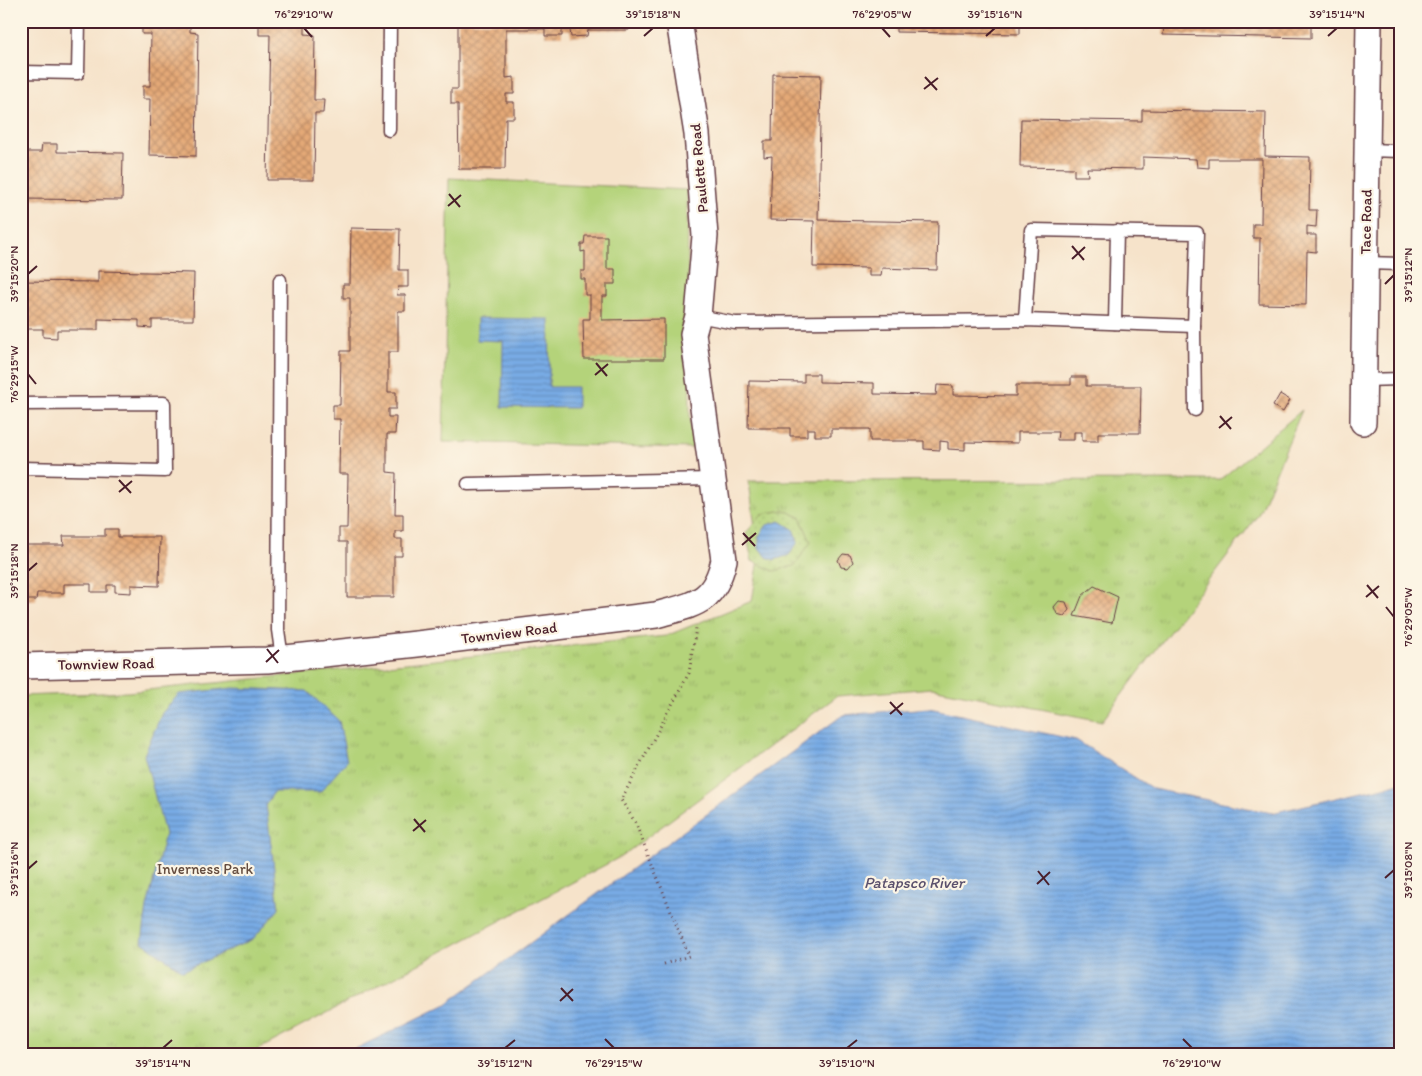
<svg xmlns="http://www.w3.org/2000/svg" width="1422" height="1076" font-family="Itim,sans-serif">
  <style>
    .grass { fill: url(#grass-tufts); stroke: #7f7952 }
    .garden { fill: url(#garden-dots); stroke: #7f7952 }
    .pitch { fill: #b4d37a; stroke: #7f7952 }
    .water { fill: url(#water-rules); stroke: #616588 }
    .building { fill: url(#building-cross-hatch) }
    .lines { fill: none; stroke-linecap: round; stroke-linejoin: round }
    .service-casing { stroke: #643c43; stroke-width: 15 }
    .minor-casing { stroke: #643c43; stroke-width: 28 }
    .path { stroke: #643c43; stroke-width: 3; stroke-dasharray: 1 4; stroke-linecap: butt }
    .service { stroke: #fff; stroke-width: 12 }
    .minor { stroke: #fff; stroke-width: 25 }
    .ticks { fill: none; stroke: #4a1f2b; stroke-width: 2 }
    .labels { text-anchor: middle; stroke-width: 4.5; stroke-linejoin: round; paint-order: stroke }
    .street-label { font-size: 15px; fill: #4a1f2b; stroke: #fcf5e5 }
    .park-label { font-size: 15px; fill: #644c3f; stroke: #fcf5e5 }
    .water-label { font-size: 16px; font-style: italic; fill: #5a506c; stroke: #fcf5e5 }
    .neatline { fill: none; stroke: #4a1f2b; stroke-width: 2 }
    .ticks-label { font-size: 12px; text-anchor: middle; fill: #4a1f2b }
  </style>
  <defs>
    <pattern id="grass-tufts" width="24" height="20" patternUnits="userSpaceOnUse" patternTransform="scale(1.25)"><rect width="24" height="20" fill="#b4d37a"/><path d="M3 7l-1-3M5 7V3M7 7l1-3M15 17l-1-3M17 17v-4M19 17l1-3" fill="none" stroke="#9cb56a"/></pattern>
    <pattern id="garden-dots" width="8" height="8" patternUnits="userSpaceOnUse" patternTransform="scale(1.25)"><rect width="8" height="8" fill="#b4d37a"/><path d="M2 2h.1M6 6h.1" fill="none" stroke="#9cb56a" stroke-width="1.8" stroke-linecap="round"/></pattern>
    <pattern id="water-rules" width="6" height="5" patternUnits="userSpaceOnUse" patternTransform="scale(1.25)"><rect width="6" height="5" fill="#78abe5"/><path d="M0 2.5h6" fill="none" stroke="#648bba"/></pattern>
    <pattern id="building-cross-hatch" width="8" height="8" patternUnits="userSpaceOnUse" patternTransform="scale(1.25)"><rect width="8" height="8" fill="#e4a977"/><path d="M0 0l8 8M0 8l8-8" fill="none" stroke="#bb8962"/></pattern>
  </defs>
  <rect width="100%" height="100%" fill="#fcf5e5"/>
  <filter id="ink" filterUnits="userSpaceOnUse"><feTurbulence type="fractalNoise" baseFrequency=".02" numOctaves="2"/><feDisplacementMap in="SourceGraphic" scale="10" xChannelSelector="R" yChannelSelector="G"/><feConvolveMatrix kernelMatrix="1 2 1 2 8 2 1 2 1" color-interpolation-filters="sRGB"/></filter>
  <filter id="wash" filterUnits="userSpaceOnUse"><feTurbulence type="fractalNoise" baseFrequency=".0096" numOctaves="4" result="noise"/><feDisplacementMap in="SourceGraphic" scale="20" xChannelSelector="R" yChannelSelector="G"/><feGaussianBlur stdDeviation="1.12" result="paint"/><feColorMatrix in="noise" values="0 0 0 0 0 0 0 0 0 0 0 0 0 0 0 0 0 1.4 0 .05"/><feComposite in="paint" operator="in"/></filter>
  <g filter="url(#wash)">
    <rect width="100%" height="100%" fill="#f6e3ca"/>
    <path class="grass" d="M1302 410 1258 515 1102 721 932 688 837 696 622 856 248 1055H21V696L128 692 666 636 752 601 759 559 749 481 1220 480Z"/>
    <path class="garden" d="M784 510 800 517 811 542 794 566 774 571 752 561 746 533 762 514Z"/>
    <path class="pitch" d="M449 178 687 190 690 416 693 448 443 442Z"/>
    <g class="water">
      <path d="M477 318 550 319 549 387H577V408L502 407 503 341 477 340Z"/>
      <path d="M780 521 793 529 798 542 789 555 774 560 767 557 759 548V536L767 525Z"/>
      <path d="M233 688 307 691 339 721 347 761 320 792H274L266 804 279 909 253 939 183 971 142 942 147 907 165 834 144 755 162 713 179 694Z"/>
      <path d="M929 708 1076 740 1153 789 1272 813 1401 783V1055H343L445 1005 843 715Z"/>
    </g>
    <g id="blocks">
      <g class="building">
        <path d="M142 21H190V32L198 33 196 156 149 155 150 99H143V86H150L151 34H142Z"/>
        <path d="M259 21H305V34L315 35 314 100H324L323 113H315L314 180H267L270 35H259Z"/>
        <path d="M506 21H629V30H588L587 36 571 37 570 30H562V36H545V29H506V78L514 77V94H506V102H514V118H506L505 169H459L458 104H451V89H458V22L506 23Z"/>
        <path d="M896 21H1020V34L896 32Z"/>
        <path d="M1046 21H1311V38L1163 35 1164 25 1046 23Z"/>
        <path d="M773 74 821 75 818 220 938 222 937 270 882 268 881 276H869V268L813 267 814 221 770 220 772 156 764 157V141H772Z"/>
        <path d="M1142 110 1266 112 1265 156 1310 157 1309 210H1317L1316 227 1307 226V235H1316V252L1307 251 1306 305 1259 304 1260 238H1253V224H1261L1262 159H1209V168L1197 167 1196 159 1143 157V169L1087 168 1088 176H1074V168L1020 167 1021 119 1142 121Z"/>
        <path d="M42 144H57V152L123 153 122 200 21 199V152H41Z"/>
        <path d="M351 228 400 229 399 270H408V287H398L397 295H405V311H398V352H388V392H396V409H388V417H396L395 434H387V472L396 473 395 514H403V531H395V539H402V556H394V597H347V542H339V528H347L348 474H339L340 419H333V405H340L341 351H350V298H343V284H350Z"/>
        <path d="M585 236H607V269H615V284H607V296H602V320L664 319V359H584L583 319H590V295H585V279H581V271H585V251L581 252V244H584Z"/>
        <path d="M98 271 194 273 193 320H152V328L139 327V320L98 319V330H57V338L43 337V329H21V281L98 282Z"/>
        <path d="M804 374H819V382L874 383V394L936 395 937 385 953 386V395L1016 396V385H1071V377H1086V386H1141L1140 433H1098V441H1082V432H1074V440H1057L1058 432H1018V443L965 442V450L948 449V442L940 441V450L924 449V441H870V429H831V436H815V429H807V436H790V428H748L749 381 804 382Z"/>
        <path d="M1280 394 1290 400 1283 412 1273 406Z"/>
        <path d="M105 529H118V537H160L159 586 131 585V593L115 592V585H107V592H91V584H64V593H37L36 600H21V536H24V545H64L63 536H105Z"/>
        <path d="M843 554 850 555 853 562 848 568 841 567 838 560Z"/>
        <path d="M1094 586 1118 597 1112 623 1074 616 1082 596Z"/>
        <path d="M1059 601 1066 602 1069 610 1064 616 1057 614 1054 607Z"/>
      </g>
    </g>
  </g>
  <g filter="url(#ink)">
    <use href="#blocks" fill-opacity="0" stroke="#643c43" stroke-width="1"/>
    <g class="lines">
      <defs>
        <g id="service">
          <path d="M21 72 78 73 79 21"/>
          <path d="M389 130 390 21"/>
          <path d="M1367 150 1401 151"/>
          <path d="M1366 263 1401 264"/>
          <path d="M280 280 278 630 282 658"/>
          <path d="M698 316 735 323 1025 320 1194 326 1195 410"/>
          <path d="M1025 320 1031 230 1197 233 1194 326"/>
          <path d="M1115 323 1117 231"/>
          <path d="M1364 380 1401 379"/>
          <path d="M21 404 164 403 165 471 21 468"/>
          <path d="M468 484 712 479"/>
        </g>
        <g id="minor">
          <path d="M1363 422 1369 21"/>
          <path d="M21 666 267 660 417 644 656 615C694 604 714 604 724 560L693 334 698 316 705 236 697 134 679 21"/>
        </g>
      </defs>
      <use href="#service" class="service-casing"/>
      <use href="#minor" class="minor-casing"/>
      <path class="path" d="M664 964 689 956 635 822 621 800 689 673 696 628"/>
      <use href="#service" class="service"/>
      <use href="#minor" class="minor"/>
    </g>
  </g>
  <path class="ticks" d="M304 28 312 37M882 28 890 37M644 36 653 28M986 36 995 28M1328 36 1337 28M925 77 937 90M924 89 938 78M449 194 460 207M448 206 461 195M1072 246 1084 260M1072 259 1085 247M28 274 37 266M1385 284 1394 275M596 363 607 376M28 374 36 384M595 375 608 364M1220 416 1231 429M1219 428 1232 417M119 480 131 493M119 492 132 481M743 533 755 546M742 545 756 533M28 571 37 563M1367 585 1378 598M1366 597 1379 586M1386 607 1394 617M267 649 278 663M266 662 279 650M890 702 902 715M890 714 903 703M414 819 425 832M413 831 426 820M28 869 37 861M1038 871 1049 885M1385 878 1394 870M1037 884 1050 872M561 988 573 1001M560 1001 573 989M605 1039 614 1048M1183 1039 1192 1048M163 1048 172 1040M505 1048 515 1040M847 1048 857 1040"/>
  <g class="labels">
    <g class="street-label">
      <text transform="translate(699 168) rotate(-95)" y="5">Paulette Road</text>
      <text transform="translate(1366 222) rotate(-89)" y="5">Tace Road</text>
      <text transform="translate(509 633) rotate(-7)" y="5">Townview Road</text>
      <text transform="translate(106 664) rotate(-1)" y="5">Townview Road</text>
    </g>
    <g class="park-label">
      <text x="205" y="874">Inverness Park</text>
    </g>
    <g class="water-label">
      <text x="914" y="888">Patapsco River</text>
    </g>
  </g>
  <rect width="1422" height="1076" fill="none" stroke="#fcf5e5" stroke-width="55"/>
  <rect x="28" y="28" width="1366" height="1020" class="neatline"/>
  <g class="ticks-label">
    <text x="304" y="18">76°29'10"W</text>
    <text x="653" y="18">39°15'18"N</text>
    <text x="882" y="18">76°29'05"W</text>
    <text x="995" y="18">39°15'16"N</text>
    <text x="1337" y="18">39°15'14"N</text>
    <text transform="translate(14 274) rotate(-90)" y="4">39°15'20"N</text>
    <text transform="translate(1408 275) rotate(-90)" y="4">39°15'12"N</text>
    <text transform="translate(14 374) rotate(-90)" y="4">76°29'15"W</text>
    <text transform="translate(14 571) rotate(-90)" y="4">39°15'18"N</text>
    <text transform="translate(1408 617) rotate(-90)" y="4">76°29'05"W</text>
    <text transform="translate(14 869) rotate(-90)" y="4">39°15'16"N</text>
    <text transform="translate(1408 870) rotate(-90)" y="4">39°15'08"N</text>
    <text x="163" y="1067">39°15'14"N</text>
    <text x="505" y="1067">39°15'12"N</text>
    <text x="614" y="1067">76°29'15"W</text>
    <text x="847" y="1067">39°15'10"N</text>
    <text x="1192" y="1067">76°29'10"W</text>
  </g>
</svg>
